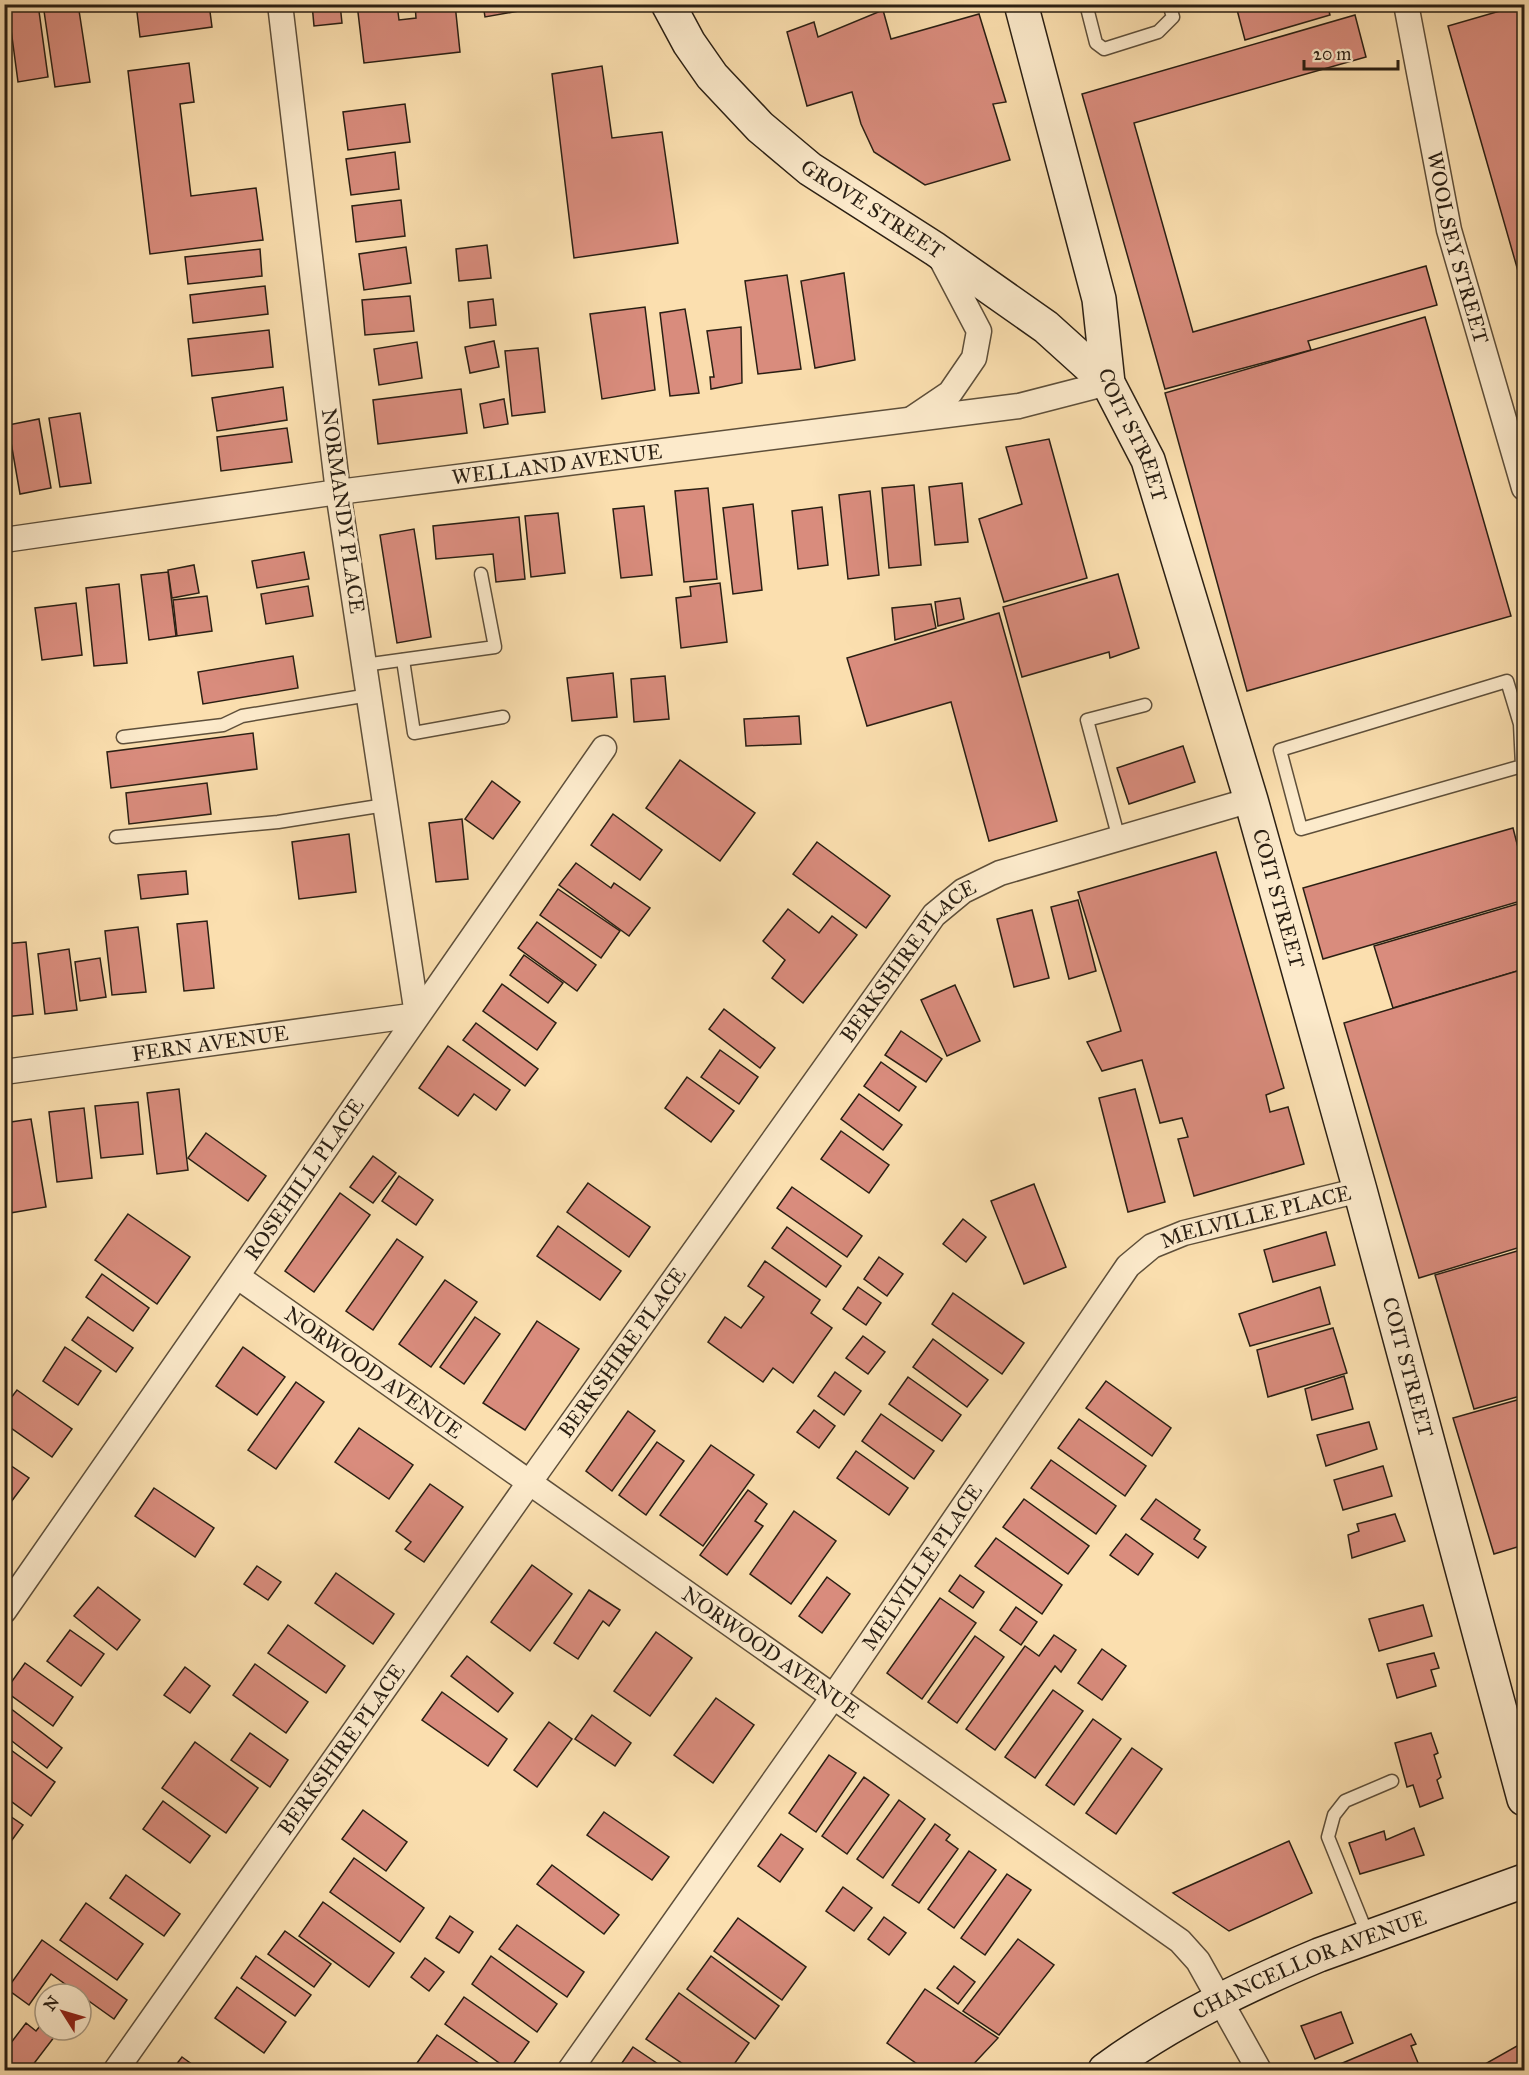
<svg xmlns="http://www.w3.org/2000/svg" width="1529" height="2075" font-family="'IM FELL Great Primer',serif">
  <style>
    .building { fill: #d98c7d; stroke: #2a1f13; stroke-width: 1.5 }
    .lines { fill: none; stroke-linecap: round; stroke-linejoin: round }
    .lane-casing { stroke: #5e4f3a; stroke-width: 15 }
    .street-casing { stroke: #5e4f3a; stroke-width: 27 }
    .secondary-casing { stroke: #2a1f13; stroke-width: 36 }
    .lane { stroke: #fceacb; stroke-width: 12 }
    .street { stroke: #fceacb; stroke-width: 24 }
    .secondary { stroke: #fceacb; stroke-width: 33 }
    .labels { text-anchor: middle; stroke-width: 6; stroke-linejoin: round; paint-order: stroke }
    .street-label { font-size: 21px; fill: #2a1f13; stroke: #fceacb }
  </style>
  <rect width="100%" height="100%" fill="#fbdfaf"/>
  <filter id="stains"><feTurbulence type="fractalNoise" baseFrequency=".00333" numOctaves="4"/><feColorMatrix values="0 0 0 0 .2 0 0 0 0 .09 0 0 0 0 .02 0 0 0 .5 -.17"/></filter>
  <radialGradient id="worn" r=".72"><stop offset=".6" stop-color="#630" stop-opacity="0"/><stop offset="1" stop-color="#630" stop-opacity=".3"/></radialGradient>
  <g class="building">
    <path d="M26 4H38L48 77 18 82 8 7Z"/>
    <path d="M43 4H78L90 82 55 87Z"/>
    <path d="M136 4H209L212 27 140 37Z"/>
    <path d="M312 4H340L342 23 314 26Z"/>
    <path d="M357 4H397L399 20 416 18 415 4H455L460 52 364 63Z"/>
    <path d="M483 4H529L530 9 485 17Z"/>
    <path d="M718 4H748L749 9 718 11Z"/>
    <path d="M1241 4H1327L1330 15 1245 40 1236 6Z"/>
    <path d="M1524 4V292L1448 26Z"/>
    <path d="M883 10 891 39 979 14 1006 102 993 104 1010 160 925 185 874 152 861 124 852 92 807 106 787 32 814 22 818 37Z"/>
    <path d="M1355 15 1366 57 1134 123 1193 332 1426 266 1437 305 1308 341 1311 350 1165 389 1082 94Z"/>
    <path d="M189 63 194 102 180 104 191 196 256 188 263 240 150 254 128 71Z"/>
    <path d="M602 66 612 138 662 132 678 243 574 258 552 74Z"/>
    <path d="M405 104 410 142 348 150 343 112Z"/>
    <path d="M395 152 399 189 351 195 346 159Z"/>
    <path d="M401 200 405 236 356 242 352 206Z"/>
    <path d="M487 245 491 278 459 281 456 249Z"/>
    <path d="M406 247 411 283 364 290 359 254Z"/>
    <path d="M260 249 262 276 188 284 185 257Z"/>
    <path d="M844 273 855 360 815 368 801 281Z"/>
    <path d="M787 275 801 369 758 374 745 281Z"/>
    <path d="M265 286 268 314 193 323 190 295Z"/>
    <path d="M410 296 414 331 365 335 362 300Z"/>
    <path d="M493 299 496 325 470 328 468 302Z"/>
    <path d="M645 307 655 390 602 399 590 314Z"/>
    <path d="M685 309 699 393 670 396 660 313Z"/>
    <path d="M1425 317 1511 616 1247 691 1165 393Z"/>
    <path d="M741 327 742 383 711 389 710 377H714L707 331Z"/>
    <path d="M269 330 273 367 192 376 188 339Z"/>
    <path d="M494 341 499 367 470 373 465 347Z"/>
    <path d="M417 342 422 378 379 385 374 349Z"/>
    <path d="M538 348 545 412 512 416 505 351Z"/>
    <path d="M283 387 287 420 217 431 212 398Z"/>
    <path d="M461 389 467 433 378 444 373 400Z"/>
    <path d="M504 399 508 424 484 428 480 404Z"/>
    <path d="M80 413 91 483 60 487 49 418Z"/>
    <path d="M39 419 51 488 20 494 8 425Z"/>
    <path d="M287 428 292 462 221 471 217 437Z"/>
    <path d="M1049 439 1087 578 1004 602 979 519 1022 504 1006 447Z"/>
    <path d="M962 483 968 542 935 545 929 487Z"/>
    <path d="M914 485 921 565 889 568 882 488Z"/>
    <path d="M708 488 717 579 684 582 675 491Z"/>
    <path d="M870 491 879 575 848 579 839 495Z"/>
    <path d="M753 504 762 590 733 594 723 508Z"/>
    <path d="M644 506 652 575 621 578 613 509Z"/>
    <path d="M822 507 828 565 798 569 792 511Z"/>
    <path d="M558 513 565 573 531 577 525 516Z"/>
    <path d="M519 517 525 579 496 582 493 554 436 559 433 526Z"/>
    <path d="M414 529 431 637 397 643 380 535Z"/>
    <path d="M304 552 309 579 257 588 252 561Z"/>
    <path d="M194 565 199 593 172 598 168 570Z"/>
    <path d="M168 572 176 636 149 640 141 575Z"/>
    <path d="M1118 574 1139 648 1110 658 1109 652 1022 677 1003 607Z"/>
    <path d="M720 583 727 642 681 648 676 598 691 596 690 587Z"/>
    <path d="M119 584 127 663 94 666 86 588Z"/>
    <path d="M308 586 313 616 266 624 261 594Z"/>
    <path d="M207 596 212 631 177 636 173 600Z"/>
    <path d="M960 598 964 619 938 626 935 602Z"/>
    <path d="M76 603 82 655 42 660 35 608Z"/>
    <path d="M931 604 936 628 895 640 892 608Z"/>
    <path d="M999 613 1057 821 989 841 951 702 867 726 847 658Z"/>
    <path d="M293 656 298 688 203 704 198 672Z"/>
    <path d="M613 673 617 717 572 721 567 678Z"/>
    <path d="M665 676 669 719 634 722 631 679Z"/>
    <path d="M799 716 801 744 746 746 744 719Z"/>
    <path d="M253 733 257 769 111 788 107 752Z"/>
    <path d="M1183 746 1195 782 1129 804 1117 768Z"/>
    <path d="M680 760 755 813 720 861 646 808Z"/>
    <path d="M492 781 520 802 493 839 465 819Z"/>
    <path d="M207 783 211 814 129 824 126 793Z"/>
    <path d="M613 814 662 850 640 880 591 845Z"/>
    <path d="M462 819 468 879 436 882 429 823Z"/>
    <path d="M1513 828 1524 871V900L1323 959 1303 888Z"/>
    <path d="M349 834 356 892 299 899 292 842Z"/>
    <path d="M817 842 890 896 866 928 793 874Z"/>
    <path d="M1216 852 1284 1088 1266 1095 1270 1112 1288 1107 1304 1164 1194 1196 1178 1139 1188 1137 1182 1118 1160 1123 1142 1060 1102 1071 1087 1042 1121 1031 1078 892Z"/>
    <path d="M576 863 611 888 614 883 650 908 629 936 559 885Z"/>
    <path d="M186 871 188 894 141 899 138 875Z"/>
    <path d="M558 889 620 931 601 958 540 915Z"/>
    <path d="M1078 900 1096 971 1069 979 1051 907Z"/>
    <path d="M1524 902V969L1393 1008 1374 946Z"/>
    <path d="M788 909 819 933 832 916 857 935 803 1003 772 978 785 960 763 941Z"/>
    <path d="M1032 910 1049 978 1014 987 997 919Z"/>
    <path d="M207 921 214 988 184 991 177 924Z"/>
    <path d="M537 922 596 965 577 991 518 948Z"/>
    <path d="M138 927 146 992 112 995 105 931Z"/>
    <path d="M26 942 33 1014 4 1017V986H8L4 944Z"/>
    <path d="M69 949 77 1010 45 1014 38 954Z"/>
    <path d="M524 955 563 983 548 1003 510 975Z"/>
    <path d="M100 958 106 997 80 1001 75 962Z"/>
    <path d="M1524 969V1246L1419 1278 1344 1023Z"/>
    <path d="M502 984 556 1023 537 1050 483 1011Z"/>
    <path d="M955 985 980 1041 947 1056 921 1000Z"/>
    <path d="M724 1009 775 1048 760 1068 709 1029Z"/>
    <path d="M476 1023 538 1069 525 1086 463 1040Z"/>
    <path d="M901 1031 942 1059 926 1082 885 1055Z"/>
    <path d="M448 1046 510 1090 496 1110 474 1094 458 1116 419 1088Z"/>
    <path d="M720 1050 758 1077 739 1104 701 1077Z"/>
    <path d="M881 1062 916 1087 899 1111 864 1086Z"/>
    <path d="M687 1077 734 1111 711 1142 665 1108Z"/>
    <path d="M179 1089 188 1170 157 1174 147 1093Z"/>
    <path d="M1135 1089 1165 1202 1128 1212 1099 1098Z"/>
    <path d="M859 1094 902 1125 883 1150 841 1119Z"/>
    <path d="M138 1102 143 1154 101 1158 95 1106Z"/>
    <path d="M84 1108 92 1178 57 1182 49 1112Z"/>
    <path d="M31 1119 46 1207 4 1214V1123Z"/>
    <path d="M841 1131 889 1165 869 1193 821 1159Z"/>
    <path d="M206 1133 266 1176 248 1201 188 1158Z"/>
    <path d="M373 1156 396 1173 373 1203 350 1187Z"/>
    <path d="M399 1176 433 1200 416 1225 382 1201Z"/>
    <path d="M588 1183 650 1227 629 1257 567 1212Z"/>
    <path d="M1034 1184 1066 1267 1024 1284 991 1201Z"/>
    <path d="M792 1187 862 1236 847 1257 777 1208Z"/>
    <path d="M340 1193 370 1215 314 1292 285 1271Z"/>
    <path d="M128 1214 190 1257 157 1304 95 1260Z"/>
    <path d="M963 1219 986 1237 966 1262 943 1244Z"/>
    <path d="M558 1226 621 1271 600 1300 537 1256Z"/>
    <path d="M787 1227 841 1266 826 1287 772 1248Z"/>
    <path d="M1326 1232 1335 1265 1273 1282 1264 1250Z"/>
    <path d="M397 1239 423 1257 373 1330 346 1311Z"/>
    <path d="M1524 1249V1395L1474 1409 1435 1275Z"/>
    <path d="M879 1257 903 1274 887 1296 864 1279Z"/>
    <path d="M765 1261 820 1300 811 1313 832 1328 793 1383 773 1368 763 1382 708 1342 725 1317 741 1328 764 1297 748 1286Z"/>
    <path d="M102 1274 149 1308 133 1331 86 1297Z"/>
    <path d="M445 1280 477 1302 431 1367 399 1344Z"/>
    <path d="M858 1287 881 1303 866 1325 843 1309Z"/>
    <path d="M1320 1287 1330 1324 1250 1346 1239 1314Z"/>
    <path d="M953 1293 1024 1343 1002 1374 932 1324Z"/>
    <path d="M88 1317 133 1348 116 1372 72 1340Z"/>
    <path d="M475 1317 500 1334 464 1384 440 1367Z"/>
    <path d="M537 1321 579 1349 525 1430 483 1403Z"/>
    <path d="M1333 1328 1347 1373 1268 1397 1257 1350Z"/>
    <path d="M863 1336 885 1352 868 1374 846 1358Z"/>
    <path d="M933 1339 988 1380 967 1407 913 1367Z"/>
    <path d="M65 1347 101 1371 78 1405 43 1381Z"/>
    <path d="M243 1347 285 1377 257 1415 216 1386Z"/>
    <path d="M835 1372 861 1391 844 1415 818 1396Z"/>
    <path d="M1344 1376 1353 1409 1312 1420 1305 1389Z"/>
    <path d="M908 1377 961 1415 942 1441 889 1404Z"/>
    <path d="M1106 1381 1171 1428 1152 1456 1086 1408Z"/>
    <path d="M296 1382 324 1402 276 1469 248 1450Z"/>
    <path d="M17 1390 72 1429 52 1457 4 1423V1407Z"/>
    <path d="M1524 1398V1545L1494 1554 1453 1418Z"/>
    <path d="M814 1410 835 1426 819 1448 797 1432Z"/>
    <path d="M628 1411 655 1431 612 1491 586 1471Z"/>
    <path d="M881 1414 934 1451 914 1479 862 1441Z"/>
    <path d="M1079 1419 1146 1466 1125 1496 1058 1448Z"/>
    <path d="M1369 1422 1377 1449 1326 1466 1317 1435Z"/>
    <path d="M359 1428 413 1465 389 1499 335 1462Z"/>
    <path d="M657 1442 684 1461 646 1515 619 1495Z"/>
    <path d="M711 1445 754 1475 703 1546 660 1515Z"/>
    <path d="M856 1451 908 1488 889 1515 837 1478Z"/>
    <path d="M1051 1460 1116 1506 1096 1534 1031 1488Z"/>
    <path d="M4 1461 29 1478 8 1506 4 1504Z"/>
    <path d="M1383 1466 1392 1496 1343 1510 1334 1480Z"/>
    <path d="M430 1484 463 1507 424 1562 405 1549 411 1542 396 1531Z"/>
    <path d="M154 1488 214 1528 195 1557 135 1516Z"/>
    <path d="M748 1490 767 1504 755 1521 763 1526 727 1575 700 1555Z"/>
    <path d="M1024 1499 1089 1546 1068 1574 1003 1527Z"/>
    <path d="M1156 1499 1200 1530 1194 1539 1206 1547 1198 1558 1141 1519Z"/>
    <path d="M794 1511 836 1541 791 1604 750 1574Z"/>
    <path d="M1395 1514 1405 1541 1352 1558 1348 1535 1359 1531 1357 1524Z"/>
    <path d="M1126 1534 1153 1554 1138 1575 1110 1555Z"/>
    <path d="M996 1538 1062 1585 1042 1614 975 1566Z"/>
    <path d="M532 1565 572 1594 530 1651 491 1622Z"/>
    <path d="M257 1566 281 1582 268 1600 244 1584Z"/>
    <path d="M336 1573 394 1614 373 1644 315 1603Z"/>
    <path d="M960 1575 984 1592 973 1608 949 1591Z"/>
    <path d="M827 1577 850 1594 822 1633 799 1616Z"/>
    <path d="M98 1587 140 1620 117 1650 74 1616Z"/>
    <path d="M589 1590 620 1610 609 1626 603 1621 578 1659 554 1643Z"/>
    <path d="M940 1598 976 1623 922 1699 887 1673Z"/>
    <path d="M1423 1605 1432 1636 1379 1651 1369 1619Z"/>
    <path d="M1016 1607 1037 1622 1021 1645 1000 1630Z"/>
    <path d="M288 1625 345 1666 326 1693 268 1653Z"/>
    <path d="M70 1630 104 1654 81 1686 47 1661Z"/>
    <path d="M656 1632 692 1658 650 1716 614 1691Z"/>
    <path d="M1054 1635 1076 1650 1061 1672 1055 1666 995 1750 966 1729 1025 1646 1039 1656Z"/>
    <path d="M975 1636 1004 1657 957 1723 928 1702Z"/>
    <path d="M1102 1649 1126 1666 1102 1700 1078 1683Z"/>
    <path d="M1434 1653 1439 1668 1431 1670 1436 1686 1397 1698 1387 1664Z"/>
    <path d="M467 1656 513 1693 498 1712 451 1676Z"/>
    <path d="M25 1663 73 1697 53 1726 5 1691Z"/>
    <path d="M255 1664 308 1702 286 1733 233 1695Z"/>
    <path d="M185 1667 210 1686 190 1713 164 1695Z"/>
    <path d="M1053 1690 1083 1711 1035 1778 1005 1757Z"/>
    <path d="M442 1692 507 1739 488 1766 422 1720Z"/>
    <path d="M716 1698 754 1725 713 1783 674 1755Z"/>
    <path d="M10 1708 62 1748 47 1768 4 1735V1714Z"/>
    <path d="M592 1715 631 1743 615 1766 575 1739Z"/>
    <path d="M1093 1719 1121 1739 1074 1805 1046 1785Z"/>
    <path d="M549 1722 572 1739 537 1787 514 1770Z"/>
    <path d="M250 1733 288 1760 270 1787 231 1760Z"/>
    <path d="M1431 1733 1438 1753 1434 1755 1441 1777 1437 1780 1443 1798 1420 1807 1413 1785 1407 1787 1395 1743Z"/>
    <path d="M195 1742 258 1788 226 1833 162 1788Z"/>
    <path d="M4 1745 55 1782 31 1816 4 1796Z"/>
    <path d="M1132 1748 1162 1769 1116 1834 1086 1813Z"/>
    <path d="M829 1755 856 1773 816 1832 789 1813Z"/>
    <path d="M864 1777 889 1795 847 1854 822 1836Z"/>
    <path d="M899 1800 925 1819 883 1878 857 1859Z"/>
    <path d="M163 1801 210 1836 190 1863 143 1829Z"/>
    <path d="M363 1810 407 1842 386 1871 342 1839Z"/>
    <path d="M4 1812 23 1825 4 1851Z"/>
    <path d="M604 1812 669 1857 652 1880 587 1835Z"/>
    <path d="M935 1824 950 1835 946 1840 958 1849 919 1903 892 1885Z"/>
    <path d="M1414 1828 1424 1855 1360 1874 1349 1843 1384 1831 1386 1840Z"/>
    <path d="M781 1834 803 1849 780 1882 758 1866Z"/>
    <path d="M1289 1841 1312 1893 1229 1931 1173 1893Z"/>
    <path d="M969 1851 996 1870 954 1928 928 1909Z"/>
    <path d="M354 1858 424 1908 400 1942 330 1892Z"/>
    <path d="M552 1865 619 1915 604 1934 537 1884Z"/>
    <path d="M1007 1874 1031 1890 985 1955 961 1938Z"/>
    <path d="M126 1875 180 1914 164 1936 110 1898Z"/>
    <path d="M843 1887 872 1908 854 1931 826 1911Z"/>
    <path d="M323 1902 394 1953 369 1987 299 1936Z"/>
    <path d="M86 1903 143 1944 117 1980 60 1940Z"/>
    <path d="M450 1916 473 1932 459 1953 436 1938Z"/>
    <path d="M884 1917 906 1933 889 1955 868 1939Z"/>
    <path d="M738 1918 806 1967 782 2000 714 1951Z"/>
    <path d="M517 1925 584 1972 567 1997 499 1949Z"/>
    <path d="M285 1931 331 1964 314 1987 268 1954Z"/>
    <path d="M1018 1939 1054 1965 999 2035 963 2011Z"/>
    <path d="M42 1940 127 2000 114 2019 51 1974 29 2005 7 1989Z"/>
    <path d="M256 1956 311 1995 295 2016 241 1978Z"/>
    <path d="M491 1956 557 2004 537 2032 472 1984Z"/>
    <path d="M711 1956 779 2006 755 2039 687 1989Z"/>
    <path d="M425 1958 444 1972 429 1991 411 1977Z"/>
    <path d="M954 1966 975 1982 958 2004 937 1988Z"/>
    <path d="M237 1987 286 2022 264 2053 215 2018Z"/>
    <path d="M925 1989 998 2038 968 2070H926L887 2043Z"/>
    <path d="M679 1993 749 2043 730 2070H692L646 2039Z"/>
    <path d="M464 1997 529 2042 509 2070 445 2024Z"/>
    <path d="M1341 2012 1353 2043 1315 2059 1301 2026Z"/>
    <path d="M44 2021 45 2030H56L58 2032 29 2070H4V2052L26 2023 36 2031Z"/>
    <path d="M1411 2034 1416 2044 1411 2046 1421 2070H1326Z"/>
    <path d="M437 2035 489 2070H428L417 2063Z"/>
    <path d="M1524 2042V2070H1488L1485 2064Z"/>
    <path d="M633 2047 667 2070H617Z"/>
    <path d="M182 2057 200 2070H172Z"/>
  </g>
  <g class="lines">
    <defs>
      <g id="lane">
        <path d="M1086 4 1096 43 1104 49 1158 32 1173 17 1169 4"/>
        <path d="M403 660 414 733 503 717"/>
        <path d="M364 665 495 647 481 574"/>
        <path d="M1507 681 1520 724 1522 766 1301 829 1280 750Z"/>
        <path d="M123 737 223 725 242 716 369 695"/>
        <path d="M116 837 278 822 385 805"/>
        <path d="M1119 839 1087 720 1145 705"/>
        <path d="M1368 1936 1328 1837 1334 1815 1345 1801 1392 1781"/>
      </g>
      <g id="street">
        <path id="s1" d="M1406 4 1449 230 1524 488"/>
        <path d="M913 418 950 393 974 358 979 331 938 253"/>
        <path id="s2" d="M4 540 338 492 1019 406 1108 383"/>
        <path id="s3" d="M4 1072 417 1015 338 492 280 4"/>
        <path id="s4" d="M238 1277 1180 1941 1198 1961 1259 2070"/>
        <path id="s5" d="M4 1611 604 748"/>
        <path id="s6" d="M116 2070 529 1483 934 915 963 891 1000 873 1251 800"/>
        <path id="s7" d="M570 2070 833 1697 1128 1266 1152 1246 1184 1233 1360 1190"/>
      </g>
      <g id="secondary">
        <path id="s8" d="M668 4 689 43 712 76 760 127 810 169 935 249 1046 327 1108 383"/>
        <path id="s9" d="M1021 4 1099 299 1108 383 1148 460 1251 800 1360 1190 1524 1799"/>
        <path id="s10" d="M1105 2070C1170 2022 1245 1986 1319 1955L1524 1881"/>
      </g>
    </defs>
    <use href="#lane" class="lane-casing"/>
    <use href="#street" class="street-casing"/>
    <use href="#secondary" class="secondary-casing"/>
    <use href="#lane" class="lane"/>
    <use href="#street" class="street"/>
    <use href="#secondary" class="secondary"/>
  </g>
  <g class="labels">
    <g class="street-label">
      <text dy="7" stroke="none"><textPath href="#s8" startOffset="294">GROVE STREET</textPath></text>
      <text dy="7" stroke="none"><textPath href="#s1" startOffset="249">WOOLSEY STREET</textPath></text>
      <text dy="7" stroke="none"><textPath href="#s9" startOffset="447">COIT STREET</textPath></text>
      <text dy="7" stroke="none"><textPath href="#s2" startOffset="558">WELLAND AVENUE</textPath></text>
      <text transform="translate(343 511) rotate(82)" y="7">NORMANDY PLACE</text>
      <text dy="7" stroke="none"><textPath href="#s9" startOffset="934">COIT STREET</textPath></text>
      <text dy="7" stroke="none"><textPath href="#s6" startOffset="1364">BERKSHIRE PLACE</textPath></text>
      <text dy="7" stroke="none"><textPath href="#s3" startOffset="208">FERN AVENUE</textPath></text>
      <text dy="7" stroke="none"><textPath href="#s5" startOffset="526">ROSEHILL PLACE</textPath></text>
      <text dy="7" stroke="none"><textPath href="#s7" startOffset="1118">MELVILLE PLACE</textPath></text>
      <text dy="7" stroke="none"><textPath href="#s6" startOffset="878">BERKSHIRE PLACE</textPath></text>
      <text dy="7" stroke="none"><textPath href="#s9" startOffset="1420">COIT STREET</textPath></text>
      <text dy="7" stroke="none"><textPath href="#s4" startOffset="166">NORWOOD AVENUE</textPath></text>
      <text dy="7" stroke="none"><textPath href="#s7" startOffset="614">MELVILLE PLACE</textPath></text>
      <text dy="7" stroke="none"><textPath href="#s4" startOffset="652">NORWOOD AVENUE</textPath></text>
      <text dy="7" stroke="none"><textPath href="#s6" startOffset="392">BERKSHIRE PLACE</textPath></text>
      <text dy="7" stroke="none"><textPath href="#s10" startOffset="231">CHANCELLOR AVENUE</textPath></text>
    </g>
  </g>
  <rect width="1529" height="2075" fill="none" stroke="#fbdfaf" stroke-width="24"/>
  <rect x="6" y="6" width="1517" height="2063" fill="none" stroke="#2a1f13" stroke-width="3"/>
  <rect x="12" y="12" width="1505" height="2051" fill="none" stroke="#2a1f13" stroke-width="1.5"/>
  <g transform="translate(63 2012) rotate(307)"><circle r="28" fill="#fceacb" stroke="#a89981" stroke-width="1.5"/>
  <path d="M0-4.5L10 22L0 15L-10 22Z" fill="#8f2418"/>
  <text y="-9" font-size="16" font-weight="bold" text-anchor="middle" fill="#2a1f13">N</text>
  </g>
  <path d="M1304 60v9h94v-9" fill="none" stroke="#2a1f13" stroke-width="3"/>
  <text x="1313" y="60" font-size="18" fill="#2a1f13" stroke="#fceacb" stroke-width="4.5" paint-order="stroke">20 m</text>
  <rect width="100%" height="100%" filter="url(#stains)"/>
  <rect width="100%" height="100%" fill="url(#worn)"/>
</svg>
